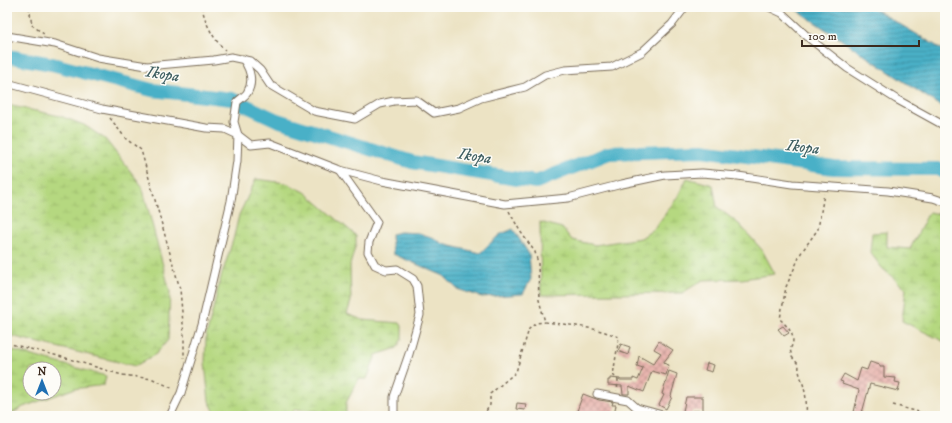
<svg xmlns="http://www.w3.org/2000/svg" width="952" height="423" font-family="'IM FELL DW Pica',serif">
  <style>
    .wetland { fill: url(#wetland-marsh); stroke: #78814f; fill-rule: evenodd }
    .water { fill: url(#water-rules); stroke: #426d72 }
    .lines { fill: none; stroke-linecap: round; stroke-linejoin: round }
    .river { stroke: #48b0c7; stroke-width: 14 }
    .building { fill: url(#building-cross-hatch) }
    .minor-casing { stroke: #796b58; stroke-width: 9 }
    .path { stroke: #796b58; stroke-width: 1.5; stroke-dasharray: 3 3; stroke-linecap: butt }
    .minor { stroke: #fff; stroke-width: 7 }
    .labels { text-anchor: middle; stroke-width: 3; stroke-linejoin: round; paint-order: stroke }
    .water-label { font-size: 16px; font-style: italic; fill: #406062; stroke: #fdfcf7 }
  </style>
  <defs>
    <pattern id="wetland-marsh" width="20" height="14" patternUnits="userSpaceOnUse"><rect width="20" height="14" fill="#b5d880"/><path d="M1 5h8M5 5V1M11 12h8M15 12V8" fill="none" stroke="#9dba6e"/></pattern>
    <pattern id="water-rules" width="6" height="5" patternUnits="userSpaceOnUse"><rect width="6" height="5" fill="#48b0c7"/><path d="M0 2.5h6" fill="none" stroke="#3d8fa1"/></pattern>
    <pattern id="building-cross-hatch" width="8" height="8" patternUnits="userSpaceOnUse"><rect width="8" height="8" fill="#e8b5ae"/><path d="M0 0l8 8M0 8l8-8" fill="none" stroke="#bd938d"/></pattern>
  </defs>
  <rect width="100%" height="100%" fill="#fdfcf7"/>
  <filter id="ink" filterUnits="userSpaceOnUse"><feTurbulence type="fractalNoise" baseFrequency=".025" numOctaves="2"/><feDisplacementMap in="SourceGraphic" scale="8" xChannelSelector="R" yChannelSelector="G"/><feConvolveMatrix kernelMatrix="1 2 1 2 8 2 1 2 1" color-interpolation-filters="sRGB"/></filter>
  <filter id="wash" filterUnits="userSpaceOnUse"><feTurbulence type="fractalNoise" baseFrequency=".012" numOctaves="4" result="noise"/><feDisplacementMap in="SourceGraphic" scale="16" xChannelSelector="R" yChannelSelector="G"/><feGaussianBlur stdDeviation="0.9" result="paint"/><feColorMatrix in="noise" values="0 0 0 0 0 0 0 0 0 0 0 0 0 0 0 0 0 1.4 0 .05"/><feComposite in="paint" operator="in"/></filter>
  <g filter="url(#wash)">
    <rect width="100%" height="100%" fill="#ece3c4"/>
    <g class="wetland">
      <path d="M7 105 60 116 84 125 105 139 142 186 170 292 168 340 156 354 135 366 7 335Z"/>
      <path d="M687 178 713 185 717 207 740 225 762 250 775 274 742 279 703 280 682 293 541 295 540 222 562 228 572 240 595 245 641 238 654 229 677 198Z"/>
      <path d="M256 179 286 183 305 192 353 233 356 236V244L350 265 351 301 347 314 363 320 400 323 402 326V338L397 348 376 355 367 379H359L346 403V416H325L318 411 295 409 290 416H217L209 401 207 383 205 362 206 337 221 277 233 240 239 215Z"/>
      <path d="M929 212 945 215V342L902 321 906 289 882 268 870 252 872 233 887 232V247L910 249Z"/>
      <path d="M7 349 106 376 104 385 73 389 23 407 7 416ZM30 369H54V393H30Z"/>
    </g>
    <g class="water">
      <path d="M792 7H871L945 51V109Z"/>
      <path d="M513 229 529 254 531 279 523 294 482 297 457 289 444 276 393 254 391 234 400 232 419 233 434 238 443 244 480 253 499 235Z"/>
    </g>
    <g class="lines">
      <path class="river" d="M7 56 52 64 152 90 232 99 277 120 412 162 536 182 609 153 702 150 834 168 938 169 945 173"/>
    </g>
    <g id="blocks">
      <g class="building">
        <path d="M783 326 789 333 784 336 778 329Z"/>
        <path d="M659 341 673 350 663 363 669 365 666 375 652 371 644 392 629 386V394H623L622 386 608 385V380H610V378L620 379V380H633V378L638 380 643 368 637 366 639 356 653 364 661 353 654 349Z"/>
        <path d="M621 344 630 347 628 355 618 351Z"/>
        <path d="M870 362 880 365V367H884V377L896 378 895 382 900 383 898 391 870 384 862 413 854 412 859 390 842 384 843 382 840 381 844 374 857 381 861 368 867 370Z"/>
        <path d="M707 363 714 365 712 372 705 370Z"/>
        <path d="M669 371 677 374 671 396 672 397 666 409 659 405 664 395 662 394Z"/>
        <path d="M583 394 599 400 613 402 612 405H616L614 416H592L577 411Z"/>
        <path d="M686 397H703V411H692L691 416H682Z"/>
        <path d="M517 403 526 404 525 410 516 409Z"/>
      </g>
    </g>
  </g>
  <g filter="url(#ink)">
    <use href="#blocks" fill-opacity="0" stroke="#796b58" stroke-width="1"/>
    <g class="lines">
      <defs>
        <g id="minor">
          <path d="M769 7 782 13 810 39 847 68 896 99 945 126"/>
          <path d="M7 36 55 44 98 58 147 66 214 60 231 57 250 61 260 70 270 85 314 111 355 119 380 104 394 101 416 100 434 113 459 108 481 98 525 87 545 75 565 70 612 67 642 52 672 24 685 7"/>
          <path d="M7 83 102 109 206 128 225 129 238 135 251 145 270 143 340 170 382 181 505 204 568 198 622 184 665 175 702 173 738 176 792 184 888 191 933 198 945 202"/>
          <path d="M340 170 377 222 369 242 368 252 375 265 386 270 397 269 413 279 417 286 420 315 409 354 394 397V416"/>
          <path d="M597 394 628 400 637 408 666 416"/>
          <path d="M170 416 181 393 202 324 231 201 237 161 238 135 234 122 237 102C240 99 245 96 247 93 254 82 250 69 243 59"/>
        </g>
      </defs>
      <use href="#minor" class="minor-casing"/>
      <g class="path">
        <path d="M29 7 32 25 45 35"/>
        <path d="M202 7C205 23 213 39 225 50"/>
        <path d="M110 118 126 139 141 150 180 289 184 335V358"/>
        <path d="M509 211 520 231 535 252 538 263 539 300 545 322C570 325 595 327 619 337L613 375 618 380 617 391"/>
        <path d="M7 343 66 358 122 375 153 379 174 389"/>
        <path d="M893 405 919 412 926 416"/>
        <path d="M483 416 490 405V394L516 372 529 329 536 323 545 322"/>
        <path d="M806 416C807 405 806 394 803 384 801 377 798 372 799 365L792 357 790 349C798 337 788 327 780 319L786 287 801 253 818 229 824 194"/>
      </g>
      <use href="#minor" class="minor"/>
    </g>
  </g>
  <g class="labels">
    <g class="water-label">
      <text transform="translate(163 73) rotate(9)" y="6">Ikopa</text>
      <text transform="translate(803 146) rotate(7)" y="6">Ikopa</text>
      <text transform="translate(475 155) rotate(9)" y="6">Ikopa</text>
    </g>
  </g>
  <rect width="952" height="423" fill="none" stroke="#fdfcf7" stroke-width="24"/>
  <g transform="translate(42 381)"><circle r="19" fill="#fdfcf7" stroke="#afa8a0"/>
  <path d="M0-3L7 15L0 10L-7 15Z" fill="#1f6fb2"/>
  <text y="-6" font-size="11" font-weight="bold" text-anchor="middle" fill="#3b2a1e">N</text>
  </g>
  <path d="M802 40v6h117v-6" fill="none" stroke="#3b2a1e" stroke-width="2"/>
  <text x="808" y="40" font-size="12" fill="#3b2a1e" stroke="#fdfcf7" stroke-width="3" paint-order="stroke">100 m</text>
</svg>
